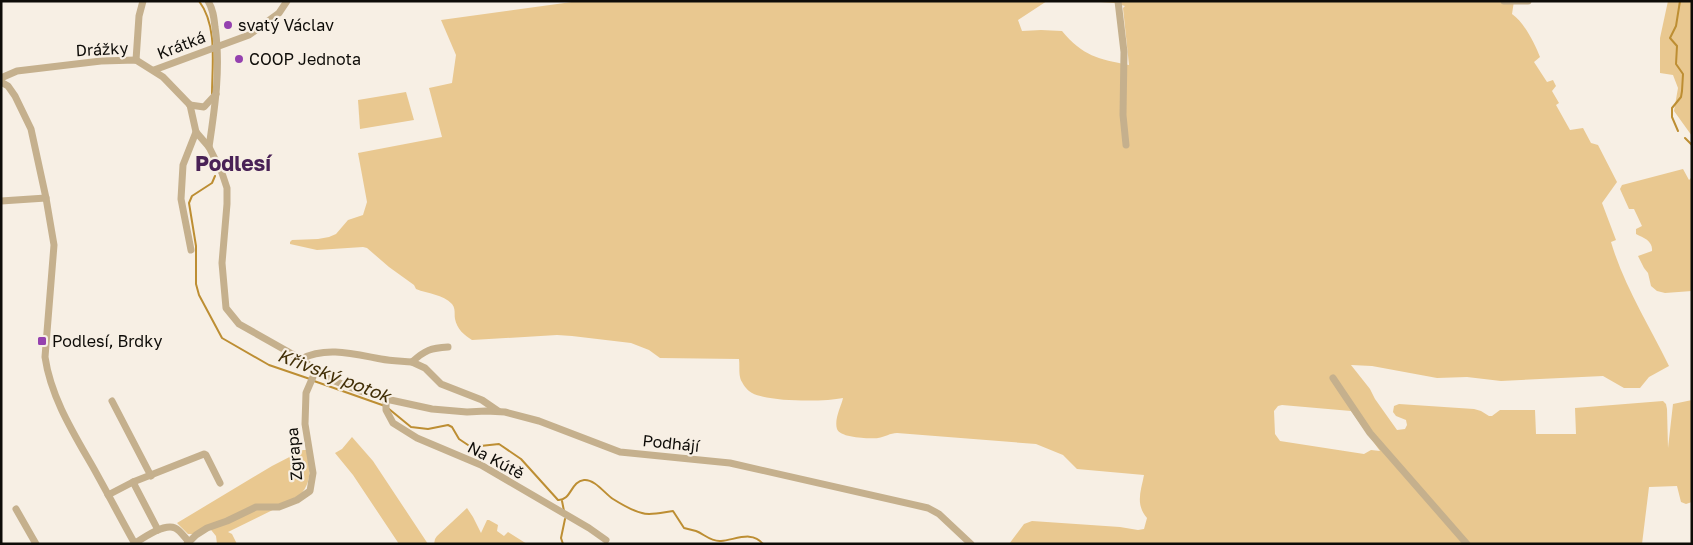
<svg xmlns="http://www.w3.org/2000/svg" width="1693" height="545" font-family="'Golos Text',sans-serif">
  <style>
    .green { fill: #e9c890; fill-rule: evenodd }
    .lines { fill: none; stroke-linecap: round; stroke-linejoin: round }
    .stream { stroke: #bd8e33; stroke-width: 2 }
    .minor { stroke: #c5b08d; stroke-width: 7 }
    .poi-dot { fill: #9541af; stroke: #f7efe4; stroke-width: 2 }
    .labels { text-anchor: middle; stroke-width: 4.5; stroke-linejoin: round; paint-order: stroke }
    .poi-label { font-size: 16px; fill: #0e0c08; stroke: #f7efe4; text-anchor: start }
    .street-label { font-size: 16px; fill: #0e0c08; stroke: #f7efe4 }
    .water-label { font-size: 18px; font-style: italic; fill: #422f07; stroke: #f7efe4 }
    .district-label { font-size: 21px; font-weight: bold; fill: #492156; stroke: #f7efe4 }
  </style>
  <rect width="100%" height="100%" fill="#f7efe4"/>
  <g class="green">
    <path d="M579 1H1047L1018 20 1022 31 1041 30 1062 31C1083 56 1098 59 1129 65L1123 8 1125 6 1114 3 1087 1H1514L1512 14C1524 22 1535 44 1540 57L1534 62 1547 82 1553 80 1556 86 1552 91 1559 103 1556 105 1570 130 1583 128 1591 143 1598 145 1617 182 1602 203 1616 240 1611 242C1624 286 1649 325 1669 366L1649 377 1640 388H1624L1603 376 1501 381 1467 377 1437 378 1372 366 1351 365 1370 389 1375 399 1397 430 1405 429 1407 425 1406 420 1396 416 1393 412 1394 406 1399 404 1474 409 1481 411 1489 416H1492L1500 410H1535L1536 434H1576L1575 408 1663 401 1666 404 1667 409 1668 448 1673 404 1692 400V502L1686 504 1681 502 1677 486 1649 487 1642 544H1009L1024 524 1032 521 1120 527 1138 530 1144 529 1147 518C1135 504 1141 491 1144 475L1077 469 1063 455 1036 444 897 433C890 433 885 437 878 438 870 439 840 438 837 429 834 419 841 407 843 398 824 402 769 402 752 393 748 391 744 386 742 382 738 376 740 366 739 359L660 358 649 350 631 343 572 336 557 335 472 340C464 335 457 329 455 319 454 314 456 309 452 304 443 294 428 294 416 289L414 285 389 267 367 248 363 247 317 250 290 244V242L292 240 318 239 329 237 336 234 348 220 363 215 367 202 358 153 442 137 429 88 452 83 456 55 441 20ZM1282 405 1351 411 1380 451 1371 450 1364 454 1280 441 1275 434 1274 411 1278 406Z"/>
    <path d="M1668 1H1692V136L1674 111 1678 88 1673 75 1660 73V38Z"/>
    <path d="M406 92 414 120 360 129 358 100Z"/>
    <path d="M1683 169 1689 180 1692 177V291L1665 293 1657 291 1651 286 1648 273 1644 268 1638 256 1652 251C1653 241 1644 238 1636 234V229L1642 226 1634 209H1629L1620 189 1622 185Z"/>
    <path d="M352 437 373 461 428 544H399L353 475 335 453 342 449Z"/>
    <path d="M303 450H307C311 470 312 487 295 499L228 532 232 534 237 544H217L216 536 207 525 193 534H188L177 523 272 466Z"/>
    <path d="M467 508 473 517 481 533 487 520H489L498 525 497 531 504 536 508 532 527 544H434L435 539 437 536Z"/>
  </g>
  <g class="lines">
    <g class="stream">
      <path d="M199 1C218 26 212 66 212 95"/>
      <path d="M1678 131 1672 117V108L1681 97 1682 91 1683 74 1676 64 1677 46 1670 38 1676 26 1680 1"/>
      <path d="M1685 138 1692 145"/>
      <path d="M215 176 212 183 192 196 189 203 196 246V284L199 295 222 338 269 365 310 379"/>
      <path d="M314 381 385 406"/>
      <path d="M389 409 411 427 428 429 448 425 452 427 459 439 471 447 499 444 521 459 558 500C571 501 571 481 584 480 595 479 605 494 613 499 621 504 633 511 642 513 650 516 664 512 673 511L684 528C688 529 692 530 696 531 704 534 711 542 721 541 735 540 752 530 763 544"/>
      <path d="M562 501 564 511"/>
      <path d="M563 544 561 538 565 519"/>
    </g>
    <g class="minor">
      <path d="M208 1C213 9 214 17 215 27 221 67 215 107 209 147"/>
      <path d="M1118 1 1124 52 1123 115 1126 145"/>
      <path d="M1504 1H1528"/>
      <path d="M136 60 139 16 143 1"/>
      <path d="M154 70 249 35 279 13 287 1"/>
      <path d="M1 78 17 71 101 61 136 60 163 77 190 105"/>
      <path d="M1 82 8 86 15 96 31 129 46 198 54 245 45 357C51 398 74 434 94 469 108 494 121 519 135 544"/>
      <path d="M190 105 196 132 209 147 222 173 227 188V204L222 263 226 308 239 324 301 359 327 378 360 391 386 399 432 409 467 412 486 411 505 412 539 421 620 452 730 463 928 508 939 514 971 544"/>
      <path d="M190 105 204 107 216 94"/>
      <path d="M1 201 46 198"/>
      <path d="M191 250 181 199 183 165 196 132"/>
      <path d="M301 359C326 346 354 354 381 359 391 361 402 361 412 362 425 350 431 348 448 347"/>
      <path d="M412 362 425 368 441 384 482 400 498 411"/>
      <path d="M1333 378 1370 433 1467 544"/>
      <path d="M386 399V410L393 423 417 438 481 465 589 528 606 540"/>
      <path d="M112 401 151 476"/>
      <path d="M133 482 158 530"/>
      <path d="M108 495 133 482 204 454 206 455 220 483"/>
      <path d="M16 509 36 544"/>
      <path d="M134 544C143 538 164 523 175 528 180 530 185 538 189 542"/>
      <path d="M187 544 196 535 207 528 227 521 256 507H279L297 500 310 491 313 473 305 424 306 393 316 370"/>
    </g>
  </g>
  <g class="poi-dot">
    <circle cx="228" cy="25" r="5"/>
    <circle cx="239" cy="59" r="5"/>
    <rect x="37" y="336" width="10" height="10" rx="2.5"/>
  </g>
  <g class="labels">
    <g class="poi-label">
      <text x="238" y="31">svatý Václav</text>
      <text x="249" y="65">COOP Jednota</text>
      <text x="52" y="347">Podlesí, Brdky</text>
    </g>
    <g class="street-label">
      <text transform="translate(181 45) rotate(-21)" y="6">Krátká</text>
      <text transform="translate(102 49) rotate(-3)" y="6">Drážky</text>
      <text transform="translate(671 443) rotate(6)" y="6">Podhájí</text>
      <text transform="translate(294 454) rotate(-95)" y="6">Zgrapa</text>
      <text transform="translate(496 460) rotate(28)" y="6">Na Kútě</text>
    </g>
    <g class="water-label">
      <text transform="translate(334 376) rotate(21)" y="6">Křivský potok</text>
    </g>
    <g class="district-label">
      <text x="233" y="171">Podlesí</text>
    </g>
  </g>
  <rect width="1693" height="545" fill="none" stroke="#0e0c08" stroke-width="5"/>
</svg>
